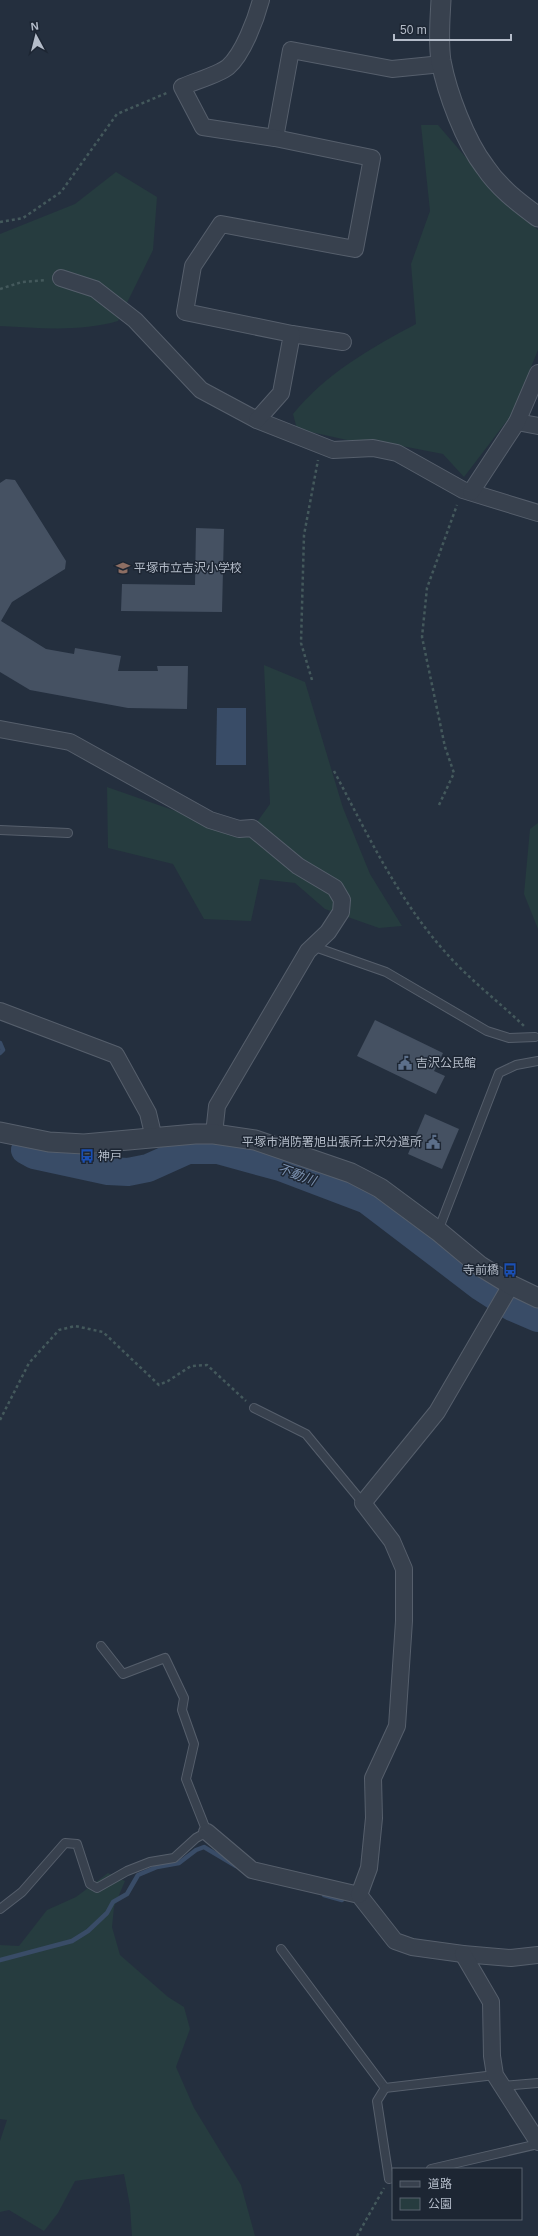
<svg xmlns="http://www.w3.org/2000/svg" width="538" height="2236" font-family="Helvetica,'Noto Sans JP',sans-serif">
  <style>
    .green { fill: #263c3f }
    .water { fill: #394c67 }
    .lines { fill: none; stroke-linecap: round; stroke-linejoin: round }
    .stream { stroke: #394c67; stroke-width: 4.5 }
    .river { stroke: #394c67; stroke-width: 28 }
    .building { fill: #455162 }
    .service-casing { stroke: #565f6c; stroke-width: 10 }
    .minor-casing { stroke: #565f6c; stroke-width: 18 }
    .tertiary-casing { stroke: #565f6c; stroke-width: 21 }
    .path { stroke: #44595c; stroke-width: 2.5; stroke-dasharray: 3 3; stroke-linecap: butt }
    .service { stroke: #38414e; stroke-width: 8 }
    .minor { stroke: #38414e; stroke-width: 16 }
    .tertiary { stroke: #38414e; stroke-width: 19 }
    .labels { text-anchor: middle; stroke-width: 3; stroke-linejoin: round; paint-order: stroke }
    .poi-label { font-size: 12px; fill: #b4bcc9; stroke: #1d2633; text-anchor: start }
    .water-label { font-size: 13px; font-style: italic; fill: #7c92b1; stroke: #1d2633 }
  </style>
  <rect width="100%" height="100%" fill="#242f3e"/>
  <g class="green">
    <path d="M421 125H438L487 182 538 230V350L512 414 464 477 443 454 407 447 347 440 297 429 293 414C325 374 371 348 416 324L411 264 430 211Z"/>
    <path d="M116 172 157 197 153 250 118 321C81 332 39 328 0 326V234L75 204Z"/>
    <path d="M264 665 305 682 343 808 370 874 402 926 379 928 325 909 295 883 260 879 251 921 204 919 173 864 108 848 107 787 247 836 270 804Z"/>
    <path d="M538 823V929L524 894 530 829Z"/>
    <path d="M108 1873 125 1881 114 1907 112 1927 120 1955 168 1997 184 2007 190 2029 176 2067 194 2108 241 2185 255 2236H132L130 2206 124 2174 75 2181 58 2213 44 2231 9 2210 0 2212V2141L7 2120 0 2119V1945L19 1946 47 1910 76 1897Z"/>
  </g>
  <path class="water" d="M217 708H246V765H216Z"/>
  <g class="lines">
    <g class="stream">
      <path d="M0 1043 3 1050 0 1053"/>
      <path d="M324 1895 342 1900"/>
      <path d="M0 1960 72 1941 88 1931 107 1913 113 1902 127 1894 138 1875 157 1867 179 1863 196 1850 204 1847 236 1866"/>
    </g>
    <path class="river" d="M25 1150 34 1155 108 1171 128 1172 148 1168 188 1150H218L280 1167 367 1200 481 1287 512 1307 538 1318"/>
  </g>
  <g class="building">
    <path d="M6 479 15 480 66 561 65 569 12 602 1 621 46 649 74 654 75 648 121 656 118 671H158L157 666H188L187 709 128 708 30 690 0 672V483Z"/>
    <path d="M196 528 224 529 222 612 121 611 122 584 195 585Z"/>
    <path d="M375 1020 443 1053 434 1071 445 1076 436 1094 357 1056Z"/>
    <path d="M425 1114 459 1129 442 1169 408 1154Z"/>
  </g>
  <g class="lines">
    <defs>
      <g id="service">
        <path d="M0 830 68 833"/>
        <path d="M312 946 386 972 487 1031 509 1038 535 1037"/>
        <path d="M438 1231 499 1073 516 1065 538 1061"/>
        <path d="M254 1408 306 1434 363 1503"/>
        <path d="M0 1909 22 1892 65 1843 77 1844 90 1884 97 1888 127 1871 150 1862 174 1858 196 1838 207 1832 186 1779 194 1744 182 1710 184 1698 165 1658 123 1674 101 1646"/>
        <path d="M281 1949 385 2088"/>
        <path d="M503 2086 538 2083"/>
        <path d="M385 2088 495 2075"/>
        <path d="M385 2088 377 2101 389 2179 393 2178"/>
        <path d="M431 2169 538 2144"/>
      </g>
      <g id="minor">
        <path d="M275 138 291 50 392 69 442 64"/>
        <path d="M61 278 95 289 135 320 201 390 257 420 333 450 373 448 397 453 463 490 538 513"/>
        <path d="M292 334 343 342"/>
        <path d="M257 420 281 393 292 334 185 312 193 266 221 224 355 249 372 158 275 138 203 127 182 87C195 81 218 75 228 67 243 54 256 19 261 0"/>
        <path d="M517 422 538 426"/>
        <path d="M471 492 517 422 538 373"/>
        <path d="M0 729 70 742 210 820 239 829 252 828 298 866 335 888 342 900 341 912 328 932 308 951 217 1106 214 1134"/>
        <path d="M0 1011 116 1055 148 1113 154 1138"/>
        <path d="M207 1832 252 1870 359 1895 395 1941 412 1947 463 1954 511 1958 538 1955"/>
        <path d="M359 1895 369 1868 374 1818 373 1778 397 1726 404 1621V1569L392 1541 363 1503 437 1412 511 1285"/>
        <path d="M463 1954 491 2002 492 2056 495 2075 538 2142"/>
      </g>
      <g id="tertiary">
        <path d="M441 0C440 20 438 41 441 61 447 93 465 141 485 167 499 188 518 202 538 217"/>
        <path d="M0 1132 49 1142 84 1144 195 1134H214L255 1140 351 1173 380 1188 438 1231 480 1266 511 1285 538 1298"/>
      </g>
    </defs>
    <use href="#service" class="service-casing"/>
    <use href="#minor" class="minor-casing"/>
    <use href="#tertiary" class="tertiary-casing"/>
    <g class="path">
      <path d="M0 222 23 218 61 192 117 114 169 92"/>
      <path d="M0 289 22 282 46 280"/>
      <path d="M312 680 301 643 304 535 318 460"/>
      <path d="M334 771C368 835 398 900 447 954 470 980 499 1002 524 1026"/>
      <path d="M439 805 454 773 445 747 422 637 427 588 457 505"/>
      <path d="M0 1420 29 1363 59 1330 75 1326 103 1332 159 1385 168 1381 191 1366 207 1365 246 1401"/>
      <path d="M357 2236 384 2188"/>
    </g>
    <use href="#service" class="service"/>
    <use href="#minor" class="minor"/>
    <use href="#tertiary" class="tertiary"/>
  </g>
  <defs>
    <symbol id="school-bare" viewBox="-9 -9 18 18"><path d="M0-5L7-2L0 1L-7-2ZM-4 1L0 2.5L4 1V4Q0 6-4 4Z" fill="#8d6e63" stroke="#1d2633" stroke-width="2.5" paint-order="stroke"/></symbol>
    <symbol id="civic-bare" viewBox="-9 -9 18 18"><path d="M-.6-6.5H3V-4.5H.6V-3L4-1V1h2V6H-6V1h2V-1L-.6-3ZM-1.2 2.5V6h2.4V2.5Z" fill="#5c6f8a" stroke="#1d2633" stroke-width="2.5" paint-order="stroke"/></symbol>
    <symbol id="bus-bare" viewBox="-9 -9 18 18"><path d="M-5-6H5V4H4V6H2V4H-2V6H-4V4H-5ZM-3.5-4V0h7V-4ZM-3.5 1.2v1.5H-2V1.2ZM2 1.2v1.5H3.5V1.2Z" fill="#1a4fb4" stroke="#1d2633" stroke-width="2.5" paint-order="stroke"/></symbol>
  </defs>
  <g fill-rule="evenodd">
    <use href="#school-bare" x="113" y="558" width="20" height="20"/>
    <use href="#civic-bare" x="395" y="1053" width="20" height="20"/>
    <use href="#civic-bare" x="423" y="1132" width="20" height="20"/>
    <use href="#bus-bare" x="77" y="1146" width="20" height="20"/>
    <use href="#bus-bare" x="500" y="1260" width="20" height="20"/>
  </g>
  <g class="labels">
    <g class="poi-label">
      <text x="134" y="572">平塚市立吉沢小学校</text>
      <text x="416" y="1067">吉沢公民館</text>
      <text x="422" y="1146" text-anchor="end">平塚市消防署旭出張所土沢分遣所</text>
      <text x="98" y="1160">神戸</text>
      <text x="499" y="1274" text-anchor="end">寺前橋</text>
    </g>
    <g class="water-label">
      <text transform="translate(297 1174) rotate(20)" y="5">不動川</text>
    </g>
  </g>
  <rect x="392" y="2168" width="130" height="52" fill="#1d2633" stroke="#59626f"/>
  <rect x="400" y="2181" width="20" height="6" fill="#38414e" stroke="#59626f"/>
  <text x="428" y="2188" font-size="12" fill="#b4bcc9">道路</text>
  <rect x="400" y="2198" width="20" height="12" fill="#263c3f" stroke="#59626f"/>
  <text x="428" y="2208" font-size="12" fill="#b4bcc9">公園</text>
  <g transform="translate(36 36) rotate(353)" stroke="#1d2633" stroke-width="3" paint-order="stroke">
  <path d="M0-3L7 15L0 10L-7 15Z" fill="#b4bcc9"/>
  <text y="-6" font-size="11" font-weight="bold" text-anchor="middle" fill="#b4bcc9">N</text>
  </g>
  <path d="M394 34v6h117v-6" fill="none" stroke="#b4bcc9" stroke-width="2"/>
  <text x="400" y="34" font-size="12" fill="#b4bcc9" stroke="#1d2633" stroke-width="3" paint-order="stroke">50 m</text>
</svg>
